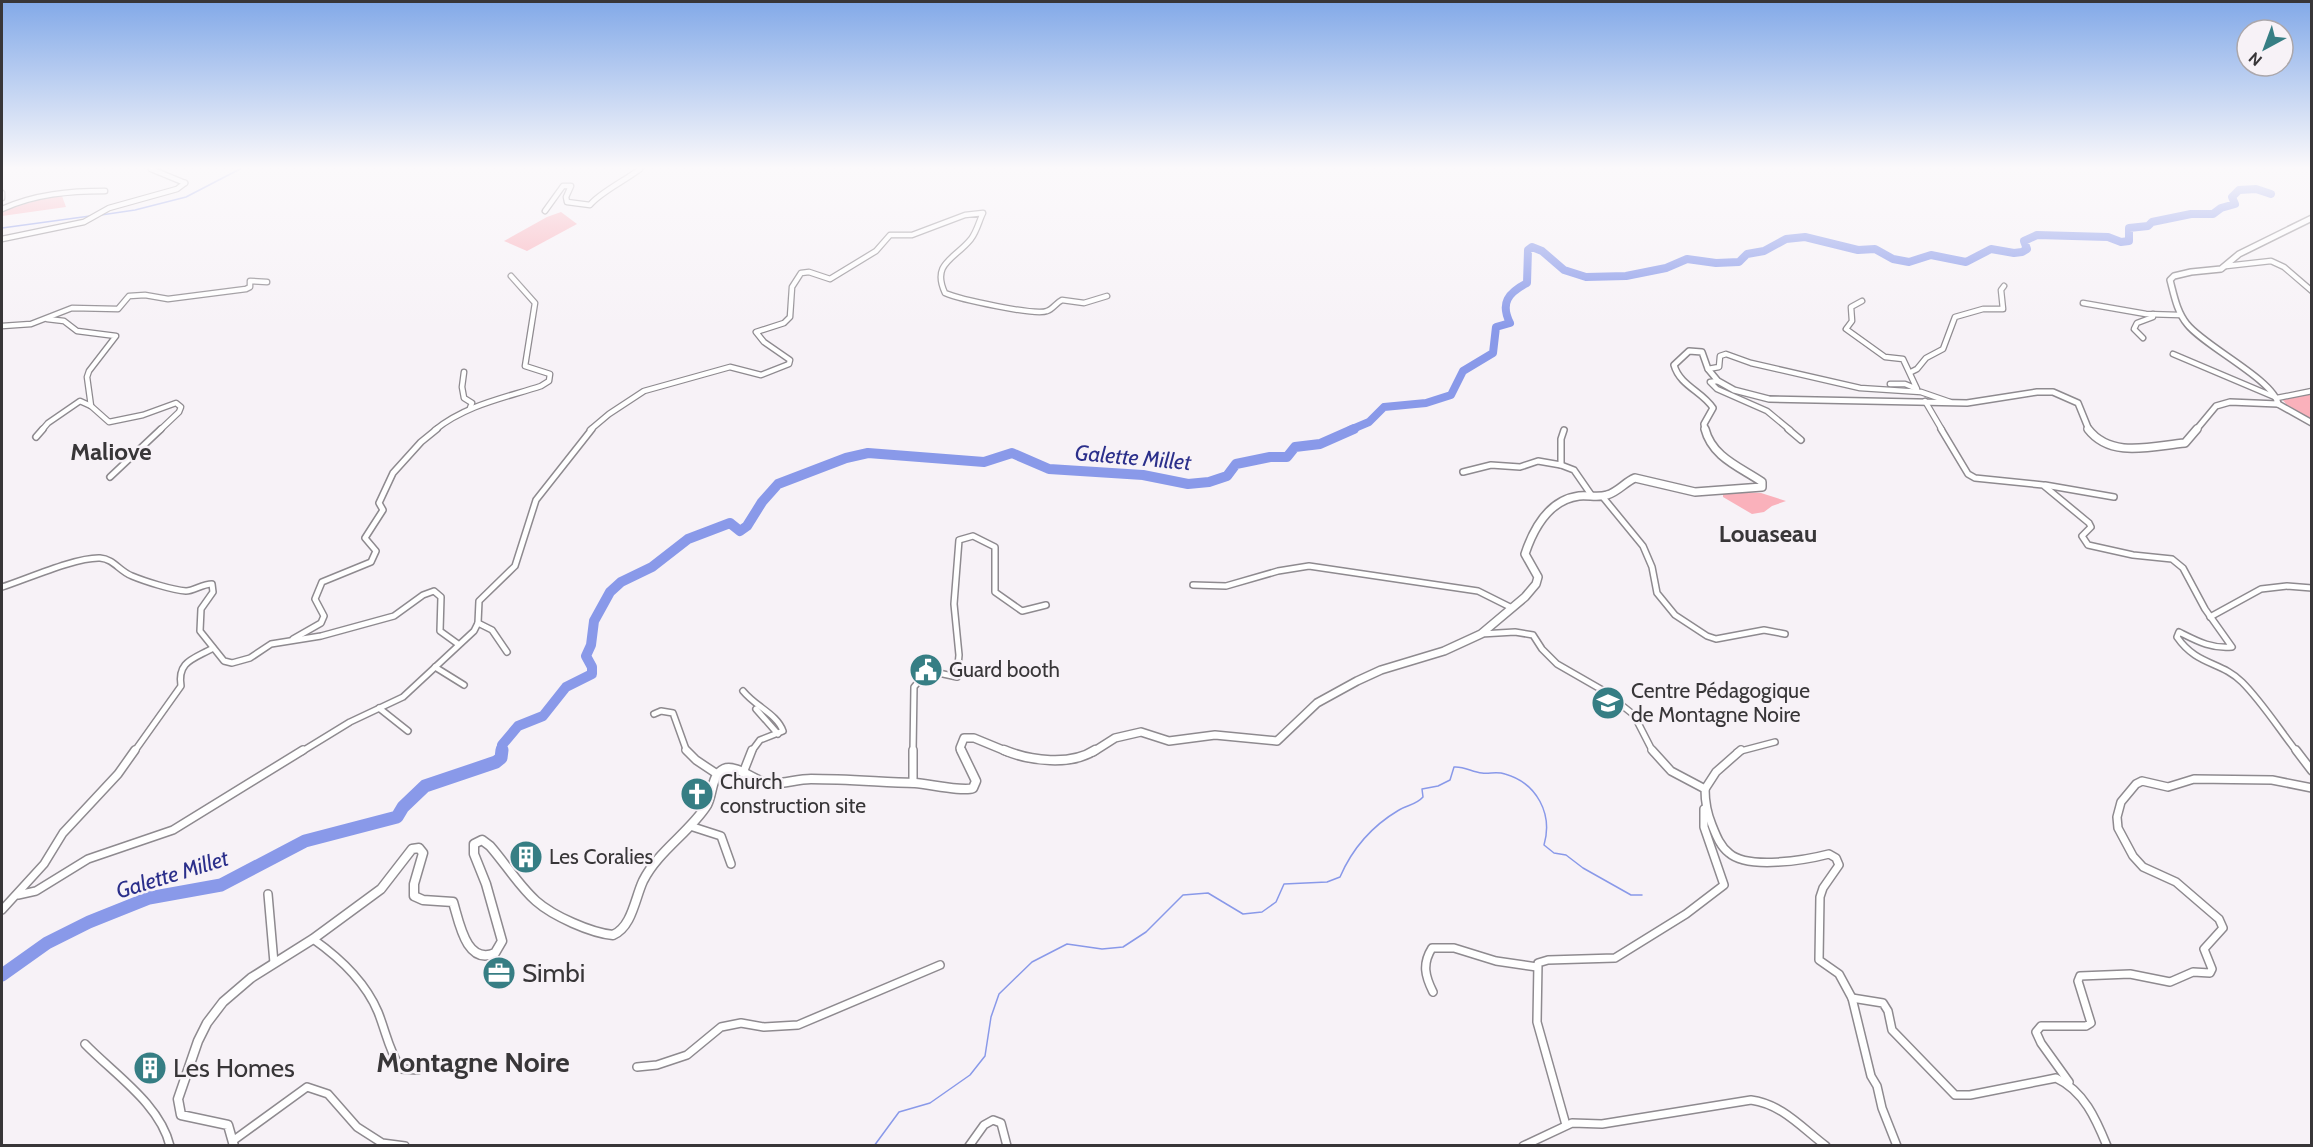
<svg xmlns="http://www.w3.org/2000/svg" width="2313" height="1147" font-family="Cabin,sans-serif">
  <style>
    .green { fill: #fab1bb }
    .lines { fill: none; stroke-linecap: round; stroke-linejoin: round }
    .stream { stroke: #8999e9; stroke-width: 1.5 }
    .river-far2 { stroke: #8999e9; stroke-width: 8 }
    .river-far1 { stroke: #8999e9; stroke-width: 10 }
    .river { stroke: #8999e9; stroke-width: 13 }
    .minor-far2-casing { stroke: #8e8a8f; stroke-width: 7 }
    .minor-far1-casing { stroke: #8e8a8f; stroke-width: 8 }
    .minor-casing { stroke: #8e8a8f; stroke-width: 10 }
    .tertiary-far2-casing { stroke: #8e8a8f; stroke-width: 8 }
    .tertiary-far1-casing { stroke: #8e8a8f; stroke-width: 10 }
    .tertiary-casing { stroke: #8e8a8f; stroke-width: 11 }
    .minor-far2 { stroke: #fff; stroke-width: 4.5 }
    .minor-far1 { stroke: #fff; stroke-width: 5 }
    .minor { stroke: #fff; stroke-width: 7 }
    .tertiary-far2 { stroke: #fff; stroke-width: 5 }
    .tertiary-far1 { stroke: #fff; stroke-width: 7 }
    .tertiary { stroke: #fff; stroke-width: 8 }
    .labels { text-anchor: middle; stroke-width: 5; stroke-linejoin: round; paint-order: stroke }
    .poi-label { font-size: 21px; fill: #383638; stroke: #f7f2f7; text-anchor: start }
    .water-label { font-size: 22px; font-style: italic; fill: #2b2f8b; stroke: #f7f2f7 }
    .quarter-label { font-size: 24px; font-weight: bold; fill: #383638; stroke: #f7f2f7 }
    .near-poi-label { font-size: 26px; fill: #383638; stroke: #f7f2f7; text-anchor: start }
    .near-quarter-label { font-size: 28px; font-weight: bold; fill: #383638; stroke: #f7f2f7 }
  </style>
  <rect width="100%" height="100%" fill="#f7f2f7"/>
  <g class="green">
    <path d="M52 196H62L66 207 2 216V211Z"/>
    <path d="M561 212 577 224 527 251 504 241 547 217Z"/>
    <path d="M2312 393 2311 418H2309L2287 405 2281 398Z"/>
    <path d="M1739 492 1761 493 1786 501 1772 506 1764 512 1752 514 1723 497V493Z"/>
  </g>
  <g class="lines">
    <g class="stream">
      <path d="M101 215 135 210 186 197 240 169"/>
      <path d="M2 228 90 216"/>
      <path d="M874 1146 899 1112 930 1103 970 1075 985 1056 991 1017 999 994 1032 962 1067 944 1102 949 1123 947 1146 932 1183 895 1208 893 1243 914 1262 912 1276 902 1284 884 1327 882 1340 877C1352 849 1372 826 1399 810 1407 805 1416 805 1423 797L1422 789 1438 786 1450 780 1454 767C1464 766 1472 772 1482 773 1490 774 1497 771 1505 774 1537 783 1553 814 1544 845L1554 853 1566 855 1583 868 1631 895H1642"/>
    </g>
    <path class="river-far2" d="M1350 430 1369 422 1384 407 1426 403 1451 395 1463 371 1493 353 1496 327 1510 323C1500 303 1508 293 1527 283L1528 250 1532 247 1542 251 1564 270 1586 277 1626 276 1666 268 1687 259 1716 263 1739 262 1747 254 1764 251 1786 239 1805 237 1858 250 1875 249 1893 259 1909 262 1931 255 1966 262 1991 249 2014 253 2022 252 2027 249 2024 241 2037 235 2108 237 2121 242 2129 241V228L2148 226 2152 222 2191 214H2213L2221 208 2235 204 2232 197 2239 190 2256 189 2271 194"/>
    <path class="river-far1" d="M501 752 502 745 518 726 543 716 566 687 592 674V667L586 656 591 645 594 621 610 592 621 582 652 567 688 539 730 523 740 531 747 526 762 502 778 484 846 458 868 453 984 462 1012 453 1049 469 1143 475 1188 484 1209 482 1227 476 1236 464 1270 457H1287L1295 447 1320 444 1354 429"/>
    <path class="river" d="M2 975 47 943 89 922 149 898 221 885 305 841 397 817 403 807 425 786 496 762 501 758 502 750"/>
    <defs>
      <g id="minor-far2">
        <path d="M151 169 185 183"/>
        <path d="M2 193V198"/>
        <path d="M2 209C35 194 70 191 105 191"/>
        <path d="M545 211 563 186H571L566 197 567 202 590 205C599 193 626 180 640 169"/>
        <path d="M2 239 84 222 109 208 177 189 185 183"/>
        <path d="M2226 266 2271 261 2284 267 2312 291"/>
        <path d="M1862 301 1851 307 1852 321 1846 329 1885 357 1903 359 1917 389 1905 384H1890"/>
        <path d="M2083 303 2146 314 2180 315"/>
        <path d="M47 319 64 321 77 331 116 336 89 371 87 377 91 406"/>
        <path d="M2 326 31 324 72 308 118 309 129 296 145 295 168 299 246 289 250 287V281L267 282"/>
        <path d="M2143 338 2134 329 2137 323 2153 317V314"/>
        <path d="M2173 354 2277 398 2312 391"/>
        <path d="M1708 369 1719 367 1720 356 1726 354 1751 363 1860 388 1921 392 1950 402"/>
        <path d="M464 372 462 387 464 398 472 403 470 408"/>
        <path d="M1911 372 1917 369 1926 358 1943 349 1955 317 1983 309H2003L2001 290 2004 286"/>
        <path d="M1718 381 1710 382 1717 389 1767 411 1790 430"/>
        <path d="M1925 401 1942 430"/>
        <path d="M42 430 48 423 80 401 91 406 109 422 143 415 176 403 181 407 179 412 160 430"/>
        <path d="M435 430C466 405 504 398 541 386L549 381 550 374 525 366 535 303 511 276"/>
        <path d="M590 430 609 414 644 391 730 367 761 375 789 364 790 360 764 342 756 332 784 323 790 317 792 287 801 273 809 272 830 279 876 251 890 235H912L965 215 983 213C979 221 977 231 971 239 955 259 931 263 945 293 959 299 1035 316 1047 311 1053 309 1056 303 1062 300L1084 303 1107 296"/>
      </g>
      <g id="minor-far1">
        <path d="M1788 429 1801 440"/>
        <path d="M1941 429 1968 474 1975 478 2043 485 2089 523 2091 527 2082 536 2088 545 2133 555 2172 559 2183 568 2205 609 2232 647C2211 649 2197 641 2179 632L2177 637C2197 666 2221 661 2242 682 2262 702 2279 729 2297 752"/>
        <path d="M36 437 43 429"/>
        <path d="M1561 465V439L1564 430"/>
        <path d="M1463 472 1491 465 1520 467 1538 461 1561 465 1574 470 1592 496"/>
        <path d="M110 477 161 429"/>
        <path d="M2045 485 2114 497"/>
        <path d="M1602 496 1643 546 1652 567 1657 593 1675 615 1707 636 1716 639 1764 630 1785 634"/>
        <path d="M1193 585 1226 586 1278 571 1309 566 1478 591 1512 608"/>
        <path d="M2 587C27 579 76 557 100 558 114 559 119 571 132 576 144 581 172 590 186 591 194 591 202 584 212 584L213 592 201 609 200 631 224 661 232 663 250 658 271 644 321 636 394 616 423 595 434 591 441 597 440 631 458 644"/>
        <path d="M2210 617 2261 589 2287 586 2312 588"/>
        <path d="M478 623 492 630 507 652"/>
        <path d="M1481 634 1515 632 1533 635 1542 649 1557 664 1604 691 1634 715 1653 752"/>
        <path d="M293 639 321 623 324 616 315 599 322 582 371 562 376 551 365 538 383 510 379 503 393 473 421 442 437 429"/>
        <path d="M435 667 464 685"/>
        <path d="M743 691C756 707 777 714 783 731L760 740 751 752"/>
        <path d="M379 708 408 731"/>
        <path d="M756 709 778 734"/>
        <path d="M654 714 661 711 673 713 687 752"/>
        <path d="M134 752 181 686C177 661 194 659 213 648"/>
        <path d="M301 752 350 722 403 697 474 631 478 623 479 601 515 566 536 500 592 429"/>
        <path d="M913 752 914 687 919 681 934 672 957 677 959 655 954 604 959 540 973 536 995 547V592L1022 611 1046 605"/>
        <path d="M1737 752 1775 742"/>
      </g>
      <g id="minor">
        <path d="M686 750 696 760 717 774"/>
        <path d="M1652 750 1671 771 1705 789C1705 802 1707 813 1712 825 1716 835 1720 846 1729 853 1748 870 1806 860 1829 854L1836 858 1839 865 1823 888 1820 897 1819 960 1839 974 1852 998 1871 1076 1877 1086 1882 1108 1897 1146"/>
        <path d="M2296 750 2312 771"/>
        <path d="M743 773 752 750"/>
        <path d="M913 783V750"/>
        <path d="M1705 789 1716 772 1741 750"/>
        <path d="M690 826 721 836 731 864"/>
        <path d="M268 894 274 963"/>
        <path d="M18 895 36 891 88 859 173 830 303 750"/>
        <path d="M2 910 44 864 63 833 118 774 135 750"/>
        <path d="M313 939C340 958 365 981 378 1012 386 1032 389 1051 401 1069L418 1070"/>
        <path d="M1433 992C1425 976 1422 964 1432 948H1454L1496 961 1537 967"/>
        <path d="M1852 998 1883 1003 1888 1011 1892 1030 1955 1095H1970L2056 1078C2084 1091 2096 1119 2107 1146"/>
        <path d="M85 1044C114 1074 160 1104 170 1146"/>
        <path d="M637 1067 657 1065 687 1055 721 1027 741 1023 764 1027 798 1025 940 965"/>
        <path d="M2069 1082 2041 1043 2036 1032 2041 1026H2086L2091 1023 2078 981 2080 976 2130 974 2170 982 2193 972 2210 973 2212 969 2204 949 2223 928 2219 919 2176 882 2143 867 2133 856 2118 828 2117 817 2121 802 2136 784 2142 781 2168 787 2194 779 2272 780 2312 788"/>
        <path d="M1566 1125 1537 1022 1538 963 1548 960 1615 958 1686 914 1724 885 1704 827V809"/>
        <path d="M234 1140 307 1087 328 1094 357 1127 382 1143 405 1146"/>
        <path d="M969 1146 984 1125 993 1120 1001 1123 1007 1146"/>
        <path d="M1523 1146 1572 1123 1602 1124 1751 1100C1782 1104 1802 1128 1826 1146"/>
      </g>
      <g id="tertiary-far2">
        <path d="M2278 404 2312 423"/>
        <path d="M1705 430 1704 424 1713 408C1702 391 1680 386 1674 365L1689 351 1702 352 1708 369 1718 381 1734 390 1769 399 1967 403 2037 392H2053L2078 403 2089 430"/>
        <path d="M2196 430 2216 406 2230 402 2278 404C2274 380 2204 346 2187 324 2177 312 2174 295 2170 280L2174 276 2191 272 2221 269 2239 254 2312 218"/>
      </g>
      <g id="tertiary-far1">
        <path d="M2088 429C2111 459 2152 446 2185 443L2197 429"/>
        <path d="M962 752 960 748 964 738H974L1008 752"/>
        <path d="M1093 752 1115 738 1141 732 1169 741 1215 735 1277 741 1317 703 1357 681 1381 670 1444 651 1481 634 1525 597 1536 584 1538 577 1525 554C1534 527 1549 500 1579 496 1589 495 1598 498 1607 495 1618 492 1625 482 1635 478L1695 492 1762 487V482C1740 467 1712 457 1705 429"/>
      </g>
      <g id="tertiary">
        <path d="M1004 750C1030 761 1071 766 1095 750"/>
        <path d="M234 1146 228 1125 181 1115 178 1099 198 1041 207 1023 223 1002 251 978 313 939 381 889 412 849 419 848 423 853 414 884V896L423 900 453 902C459 921 466 966 495 953L502 941 486 884 474 854V844L482 840 490 846C505 863 519 886 536 901 553 916 591 933 613 935 632 927 635 898 643 881 658 851 690 832 707 805 713 794 711 775 724 769 735 764 754 780 766 783 781 785 796 779 811 779 846 779 881 782 915 783 929 784 964 792 973 788L976 781 961 750"/>
      </g>
    </defs>
    <use href="#minor-far2" class="minor-far2-casing"/>
    <use href="#minor-far1" class="minor-far1-casing"/>
    <use href="#minor" class="minor-casing"/>
    <use href="#tertiary-far2" class="tertiary-far2-casing"/>
    <use href="#tertiary-far1" class="tertiary-far1-casing"/>
    <use href="#tertiary" class="tertiary-casing"/>
    <use href="#minor-far2" class="minor-far2"/>
    <use href="#minor-far1" class="minor-far1"/>
    <use href="#minor" class="minor"/>
    <use href="#tertiary-far2" class="tertiary-far2"/>
    <use href="#tertiary-far1" class="tertiary-far1"/>
    <use href="#tertiary" class="tertiary"/>
  </g>
  <linearGradient id="sky" x2="0" y2="1"><stop stop-color="#82a9e8"/><stop offset="0.51" stop-color="#fbf9fb"/><stop offset="1" stop-color="#fbf9fb" stop-opacity="0"/></linearGradient>
  <rect width="2313" height="329" fill="url(#sky)"/>
  <defs>
    <symbol id="civic-disc" viewBox="-11 -11 22 22"><circle r="9.5" fill="#367e84" stroke="#f7f2f7"/><path d="M-.6-6.5H3V-4.5H.6V-3L4-1V1h2V6H-6V1h2V-1L-.6-3ZM-1.2 2.5V6h2.4V2.5Z" fill="#fff"/></symbol>
    <symbol id="school-disc" viewBox="-11 -11 22 22"><circle r="9.5" fill="#367e84" stroke="#f7f2f7"/><path d="M0-5L7-2L0 1L-7-2ZM-4 1L0 2.5L4 1V4Q0 6-4 4Z" fill="#fff"/></symbol>
    <symbol id="church-disc" viewBox="-11 -11 22 22"><circle r="9.5" fill="#367e84" stroke="#f7f2f7"/><path d="M-1.2-6h2.4v3.5h3.3v2.4h-3.3V6h-2.4V-.1h-3.3v-2.4h3.3Z" fill="#fff"/></symbol>
    <symbol id="building-disc" viewBox="-11 -11 22 22"><circle r="9.5" fill="#367e84" stroke="#f7f2f7"/><path d="M-4-6H4V6H1V3H-1V6H-4ZM-2.5-4.3h1.7v1.8h-1.7ZM.8-4.3h1.7v1.8H.8ZM-2.5-1h1.7V.8h-1.7ZM.8-1h1.7V.8H.8Z" fill="#fff"/></symbol>
    <symbol id="office-disc" viewBox="-11 -11 22 22"><circle r="9.5" fill="#367e84" stroke="#f7f2f7"/><path d="M-6-3h4V-5.5h4V-3h4V5H-6ZM-1-4.5V-3h2v-1.5ZM-6 0V1H6V0Z" fill="#fff"/></symbol>
  </defs>
  <g fill-rule="evenodd">
    <use href="#civic-disc" x="907" y="651" width="38" height="38"/>
    <use href="#school-disc" x="1589" y="684" width="38" height="38"/>
    <use href="#church-disc" x="678" y="775" width="38" height="38"/>
    <use href="#building-disc" x="507" y="838" width="38" height="38"/>
    <use href="#office-disc" x="480" y="954" width="38" height="38"/>
    <use href="#building-disc" x="131" y="1049" width="38" height="38"/>
  </g>
  <g class="labels">
    <g class="poi-label">
      <text x="949" y="677">Guard booth</text>
      <text x="1631" y="698">Centre Pédagogique<tspan x="1631" dy="24">de Montagne Noire</tspan></text>
      <text x="720" y="789">Church<tspan x="720" dy="24">construction site</tspan></text>
      <text x="549" y="864">Les Coralies</text>
    </g>
    <g class="water-label">
      <text transform="translate(1133 457) rotate(5)" y="8">Galette Millet</text>
      <text transform="translate(172 874) rotate(-17)" y="8">Galette Millet</text>
    </g>
    <g class="quarter-label">
      <text x="111" y="460">Maliove</text>
      <text x="1768" y="542">Louaseau</text>
    </g>
    <g class="near-poi-label">
      <text x="522" y="982">Simbi</text>
      <text x="173" y="1077">Les Homes</text>
    </g>
    <g class="near-quarter-label">
      <text x="473" y="1072">Montagne Noire</text>
    </g>
  </g>
  <rect width="2313" height="1147" fill="none" stroke="#383638" stroke-width="6"/>
  <g transform="translate(2265 48) rotate(221)"><circle r="28" fill="#f7f2f7" stroke="#aba7ab" stroke-width="1.5"/>
  <path d="M0-4.5L10 22L0 15L-10 22Z" fill="#367e84"/>
  <text y="-9" font-size="16" font-weight="bold" text-anchor="middle" fill="#383638">N</text>
  </g>
</svg>
